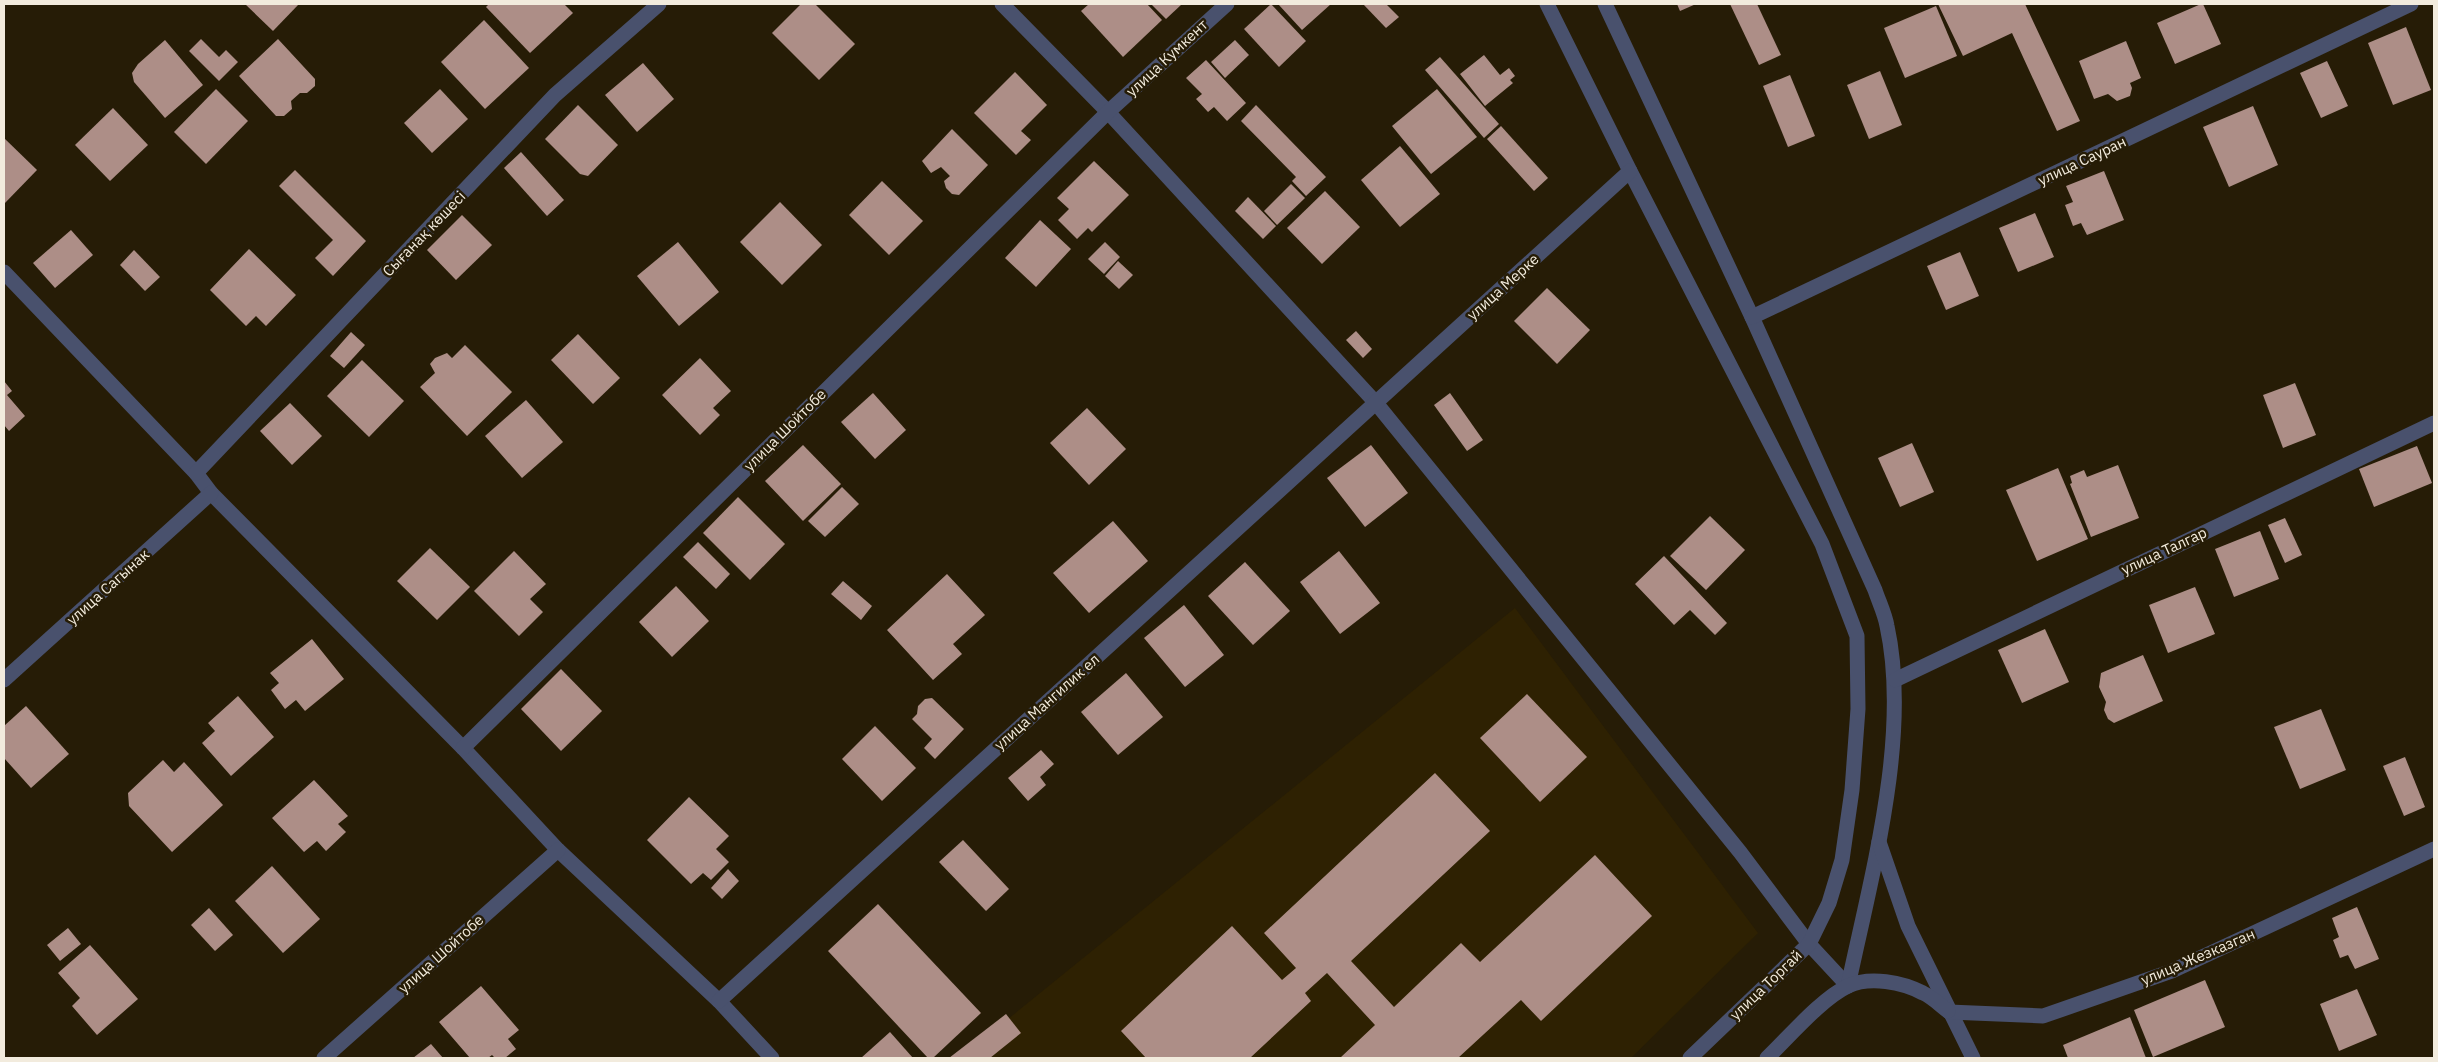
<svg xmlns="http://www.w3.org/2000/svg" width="2438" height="1062" font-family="'IBM Plex Sans',sans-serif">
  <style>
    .built { fill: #2e2102 }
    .building { fill: #ad8e87 }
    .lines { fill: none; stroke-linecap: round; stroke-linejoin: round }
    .minor { stroke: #49516d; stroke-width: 15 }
    .labels { text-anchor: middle; stroke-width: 5; stroke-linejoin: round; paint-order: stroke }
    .street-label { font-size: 15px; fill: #f2ebdd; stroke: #261c06 }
  </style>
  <rect width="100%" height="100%" fill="#261c06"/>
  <path class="built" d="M1515 608 1758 933 1631 1058H960Z"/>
  <g class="building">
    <path d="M245 4H299L273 31Z"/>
    <path d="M489 4H564L573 13 530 53 486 7Z"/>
    <path d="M801 4H815L855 44 819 80 772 33Z"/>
    <path d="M1089 4H1147L1162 20 1123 57 1081 11Z"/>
    <path d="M1151 4H1182L1166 19Z"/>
    <path d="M1271 4 1306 41 1279 67 1244 29Z"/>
    <path d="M1278 4H1331L1302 30Z"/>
    <path d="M1363 4H1386L1399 17 1386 28Z"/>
    <path d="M1677 4H1696L1680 11Z"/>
    <path d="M1730 4H1757L1781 55 1759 65Z"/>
    <path d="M1938 4H2025L2080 121 2057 131 2012 33 1963 56Z"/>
    <path d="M2201 4H2203L2221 44 2175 64 2157 23Z"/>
    <path d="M1936 6 1957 56 1905 78 1884 28Z"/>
    <path d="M484 20 529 68 485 109 441 62Z"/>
    <path d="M2406 27 2431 90 2393 105 2368 43Z"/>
    <path d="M201 39 219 57 226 50 238 62 219 81 189 51Z"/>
    <path d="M278 39 315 79V86L307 93H300L291 101 292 109 284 116H276L239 76Z"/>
    <path d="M165 40 203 85 165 118 134 82 132 73 138 64Z"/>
    <path d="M1235 40 1249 55 1225 78 1211 62Z"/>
    <path d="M2126 41 2141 78 2130 83 2132 88 2130 96 2117 101 2108 94 2094 99 2079 61Z"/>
    <path d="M1484 55 1500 75 1509 68 1515 76 1510 80 1513 83 1485 106 1460 74Z"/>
    <path d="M1440 57 1499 124 1484 138 1425 70Z"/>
    <path d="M1206 60 1246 103 1227 121 1214 107 1208 112 1196 99 1202 94 1186 78Z"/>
    <path d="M2327 61 2348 106 2321 118 2300 73Z"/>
    <path d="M643 63 674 99 637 132 605 95Z"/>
    <path d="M1880 71 1902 125 1869 139 1847 85Z"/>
    <path d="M1015 72 1047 105 1021 131 1031 140 1016 155 974 113Z"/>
    <path d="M1790 75 1815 136 1788 147 1763 86Z"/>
    <path d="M216 89 248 121 206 164 174 132Z"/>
    <path d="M440 89 468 119 432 153 404 123Z"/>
    <path d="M1437 89 1477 137 1431 174 1392 126Z"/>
    <path d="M578 105 618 145 588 176 580 174 545 139Z"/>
    <path d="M1256 105 1326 177 1306 196 1292 181 1296 177 1241 121Z"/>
    <path d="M2253 106 2278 165 2229 187 2203 127Z"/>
    <path d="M113 108 148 145 110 181 75 145Z"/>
    <path d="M1501 126 1548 178 1534 191 1487 139Z"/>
    <path d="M952 129 988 165 959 195 952 194 946 188 944 181 950 176 941 167 931 173 922 161Z"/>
    <path d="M4 138 37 170 4 204Z"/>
    <path d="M1400 146 1440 194 1400 227 1361 180Z"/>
    <path d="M521 152 564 200 547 216 504 168Z"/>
    <path d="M1094 161 1129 195 1092 232 1088 228 1077 239 1058 220 1069 209 1057 198Z"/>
    <path d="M295 170 366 241 333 276 315 258 333 240 279 186Z"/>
    <path d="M2104 171 2124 220 2087 235 2081 223 2073 226 2065 205 2073 202 2066 186Z"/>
    <path d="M882 181 923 221 889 255 849 215Z"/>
    <path d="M1291 184 1305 198 1277 225 1264 211Z"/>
    <path d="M1325 191 1360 227 1322 264 1287 228Z"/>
    <path d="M1248 197 1276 226 1263 239 1235 211Z"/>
    <path d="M780 202 822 245 782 285 740 242Z"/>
    <path d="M2035 213 2054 257 2018 272 1999 228Z"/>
    <path d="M462 215 492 245 456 280 427 250Z"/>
    <path d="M1040 220 1071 249 1036 287 1005 258Z"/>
    <path d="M71 230 93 255 55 288 33 263Z"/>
    <path d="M678 242 719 292 679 326 637 276Z"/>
    <path d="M1105 242 1120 257 1104 274 1088 259Z"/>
    <path d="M249 249 296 295 266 326 256 316 246 326 210 290Z"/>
    <path d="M134 250 160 277 145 291 120 265Z"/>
    <path d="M1960 252 1979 296 1946 310 1927 266Z"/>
    <path d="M1118 261 1133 275 1119 289 1105 276Z"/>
    <path d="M1547 288 1590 330 1557 364 1514 321Z"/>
    <path d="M1356 331 1372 349 1363 358 1346 340Z"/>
    <path d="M351 332 365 345 344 368 330 356Z"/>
    <path d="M578 334 620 378 593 404 551 360Z"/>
    <path d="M465 345 512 392 467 436 420 387 435 373 430 364 435 358 447 353 452 358Z"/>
    <path d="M700 358 731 391 713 408 720 415 700 435 662 395Z"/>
    <path d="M362 360 404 401 369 437 327 396Z"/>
    <path d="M4 381 12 391 7 395 25 416 9 431 4 425Z"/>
    <path d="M2295 383 2316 435 2283 448 2263 395Z"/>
    <path d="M873 393 906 430 875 459 841 422Z"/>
    <path d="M1450 393 1483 440 1467 451 1434 405Z"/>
    <path d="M526 400 563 442 522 478 485 436Z"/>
    <path d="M290 403 322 436 292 465 260 431Z"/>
    <path d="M1087 408 1126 449 1089 485 1050 443Z"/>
    <path d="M1912 443 1934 492 1900 507 1878 458Z"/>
    <path d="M803 445 841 484 803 521 765 481Z"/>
    <path d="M1371 445 1408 493 1365 527 1327 478Z"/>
    <path d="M2417 446 2432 483 2374 507 2359 469Z"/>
    <path d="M2118 465 2139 518 2091 537 2070 484 2072 483 2070 476 2084 470 2087 477Z"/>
    <path d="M2058 468 2088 539 2037 561 2006 490Z"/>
    <path d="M842 487 859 504 825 537 808 521Z"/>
    <path d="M738 497 785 544 750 580 703 533Z"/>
    <path d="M1710 516 1745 550 1706 590 1670 556Z"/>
    <path d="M2285 518 2302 555 2285 563 2268 525Z"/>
    <path d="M1113 521 1148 561 1089 613 1053 573Z"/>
    <path d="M2260 531 2279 579 2234 597 2215 549Z"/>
    <path d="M698 542 730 574 716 589 683 557Z"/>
    <path d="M430 548 470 587 437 620 397 581Z"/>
    <path d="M514 551 546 584 530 599 543 612 519 636 474 591Z"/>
    <path d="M1339 551 1380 603 1340 634 1300 582Z"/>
    <path d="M1664 556 1727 623 1715 635 1690 610 1674 625 1635 584Z"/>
    <path d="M1245 562 1290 611 1253 645 1208 596Z"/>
    <path d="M947 574 985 615 953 644 962 654 933 680 887 630Z"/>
    <path d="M843 581 872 606 861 620 831 594Z"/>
    <path d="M676 586 709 621 672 657 639 622Z"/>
    <path d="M2195 587 2215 634 2168 653 2149 605Z"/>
    <path d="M1184 605 1224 655 1185 687 1144 638Z"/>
    <path d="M2045 629 2069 682 2022 703 1998 650Z"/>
    <path d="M312 639 344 679 305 711 296 700 285 709 271 690 279 683 270 673Z"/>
    <path d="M2143 655 2163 701 2114 723 2108 719 2104 710 2106 702 2099 687 2101 673Z"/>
    <path d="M561 669 602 711 561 751 521 709Z"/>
    <path d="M1126 673 1163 717 1118 755 1081 712Z"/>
    <path d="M1527 694 1587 757 1540 802 1480 738Z"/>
    <path d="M238 696 274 737 231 776 202 743 215 731 208 723Z"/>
    <path d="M932 698 964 729 935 759 924 748 932 739 912 719 917 714 918 706 925 699Z"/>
    <path d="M26 706 69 754 31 788 4 758V726Z"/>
    <path d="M2321 709 2346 770 2300 789 2274 727Z"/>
    <path d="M875 726 916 768 882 801 842 759Z"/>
    <path d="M1041 750 1054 764 1040 777 1046 785 1028 801 1008 778Z"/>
    <path d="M2405 757 2425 807 2404 816 2383 766Z"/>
    <path d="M163 760 174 772 184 762 223 805 172 852 129 806 128 793Z"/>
    <path d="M1435 773 1490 831 1351 961 1394 1007 1461 943 1480 962 1595 855 1652 916 1541 1021 1521 1000 1458 1058H1340L1375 1025 1327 973 1305 993 1311 1001 1250 1058H1146L1121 1031 1232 926 1282 980 1296 968 1264 933Z"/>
    <path d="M314 780 348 816 338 824 346 832 326 851 317 841 304 852 272 818Z"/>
    <path d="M689 797 729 836 716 849 729 862 711 880 703 873 691 884 647 840Z"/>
    <path d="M963 840 1009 889 986 911 939 862Z"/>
    <path d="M272 866 320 919 283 953 235 901Z"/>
    <path d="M728 869 739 881 722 899 711 888Z"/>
    <path d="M878 904 981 1013 933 1058H928L828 951Z"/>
    <path d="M2357 907 2379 959 2355 969 2348 955 2340 958 2333 940 2339 937 2332 918Z"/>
    <path d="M209 908 233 935 215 951 191 925Z"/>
    <path d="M68 928 81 944 60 961 47 945Z"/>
    <path d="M90 945 138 999 97 1035 72 1006 80 998 58 973Z"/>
    <path d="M2205 980 2225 1027 2153 1057 2134 1010Z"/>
    <path d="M481 986 519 1030 508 1039 516 1049 505 1058H495L492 1055 488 1058H470L439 1022Z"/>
    <path d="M2357 989 2377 1035 2339 1051 2320 1004Z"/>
    <path d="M1006 1014 1021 1033 990 1058H949Z"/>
    <path d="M2130 1017 2146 1058H2068L2063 1045Z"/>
    <path d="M890 1032 913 1058H861Z"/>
    <path d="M431 1044 443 1058H413Z"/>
  </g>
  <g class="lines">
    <g class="minor">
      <path d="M1002 4 1108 112 1376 403 1740 852 1809 944 1848 986"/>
      <path d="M1547 4 1630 171 1822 544 1857 636 1858 709 1852 790 1842 860 1829 903 1809 944 1690 1058"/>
      <path d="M1605 4 1752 317 1875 590C1879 602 1885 614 1887 626 1911 736 1871 877 1848 986"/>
      <path d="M4 272 196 473 211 493 463 748 558 850 719 1001 772 1058"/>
      <path d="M1752 317 2411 4"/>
      <path d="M196 473 555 95 659 4"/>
      <path d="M4 680 211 493"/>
      <path d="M1895 680 2434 423"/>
      <path d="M463 748 1108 112 1227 4"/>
      <path d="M1879 842 1908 926 1973 1058"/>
      <path d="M719 1001 1630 171"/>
      <path d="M1949 1012 2043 1016 2172 971 2434 849"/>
      <path d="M324 1058 558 850"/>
      <path d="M1767 1058C1789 1037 1821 999 1848 986 1870 976 1902 982 1923 993 1932 997 1940 1005 1948 1011"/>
    </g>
  </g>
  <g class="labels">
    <g class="street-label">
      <text transform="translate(1167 58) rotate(-43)" y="5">улица Кумкент</text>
      <text transform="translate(2082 161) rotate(-25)" y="5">улица Сауран</text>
      <text transform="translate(424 234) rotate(-46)" y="5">Сығанақ көшесі</text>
      <text transform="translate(1503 287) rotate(-42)" y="5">улица Мерке</text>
      <text transform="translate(785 430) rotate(-45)" y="5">улица Шойтобе</text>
      <text transform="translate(2164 551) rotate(-25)" y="5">улица Талгар</text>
      <text transform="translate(108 587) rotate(-42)" y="5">улица Сагынак</text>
      <text transform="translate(1047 702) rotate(-42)" y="5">улица Мангилик ел</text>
      <text transform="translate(441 954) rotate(-42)" y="5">улица Шойтобе</text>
      <text transform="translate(2198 957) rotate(-23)" y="5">улица Жезказган</text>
      <text transform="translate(1766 985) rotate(-44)" y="5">улица Торгай</text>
    </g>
  </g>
  <rect width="2438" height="1062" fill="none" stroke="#f2ebdd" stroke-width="10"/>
</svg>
